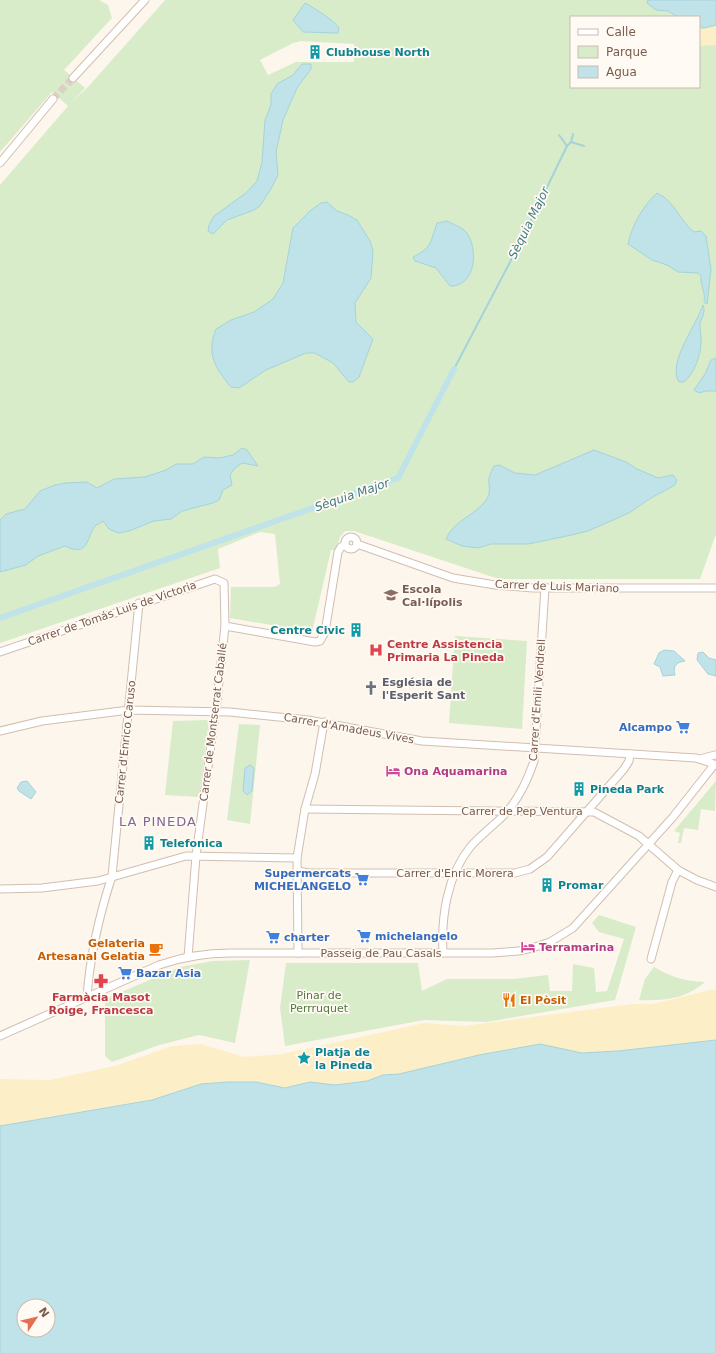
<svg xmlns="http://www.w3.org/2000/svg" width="716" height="1354" font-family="'DejaVu Sans',sans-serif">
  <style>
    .green { fill: #d8ecc9; fill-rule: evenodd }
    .sand { fill: #fcefc7 }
    .water { fill: #bfe3e8; stroke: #a5d3da; fill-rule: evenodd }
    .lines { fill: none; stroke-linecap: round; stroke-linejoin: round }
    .stream { stroke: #a5d3da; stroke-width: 2 }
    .canal { stroke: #bfe3e8; stroke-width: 6 }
    .minor-tunnel { stroke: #dcd0c4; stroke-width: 7; stroke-dasharray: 7 3.5; stroke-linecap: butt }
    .minor-casing { stroke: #d1beb0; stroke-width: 9 }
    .minor { stroke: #fff; stroke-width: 7 }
    .labels { text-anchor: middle; stroke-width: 3.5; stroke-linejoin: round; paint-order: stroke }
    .culture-label { font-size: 11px; font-weight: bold; fill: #0d838f; stroke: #fffaf3; text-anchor: start }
    .street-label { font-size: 11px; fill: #7a5c4d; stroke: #fffaf3 }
    .education-label { font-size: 11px; font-weight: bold; fill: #785e54; stroke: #fffaf3; text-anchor: start }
    .health-label { font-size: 11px; font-weight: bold; fill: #be3a42; stroke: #fffaf3; text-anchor: start }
    .worship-label { font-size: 11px; font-weight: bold; fill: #5b616d; stroke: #fffaf3; text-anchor: start }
    .shop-label { font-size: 11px; font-weight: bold; fill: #366cbe; stroke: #fffaf3; text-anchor: start }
    .hotel-label { font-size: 11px; font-weight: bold; fill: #b23c85; stroke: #fffaf3; text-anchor: start }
    .food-label { font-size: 11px; font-weight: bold; fill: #c56008; stroke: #fffaf3; text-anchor: end }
    .park-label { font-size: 11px; fill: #537a41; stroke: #fffaf3 }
    .water-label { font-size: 12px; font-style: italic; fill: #437c86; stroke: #fffaf3 }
    .quarter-label { font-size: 13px; letter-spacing: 1px; fill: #846695; stroke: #fffaf3 }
  </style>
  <rect width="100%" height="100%" fill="#fdf6ec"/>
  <g class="green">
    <path d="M0 0H99L108 5 112 18 64 70 85 88 73 101 89 86 165 0H716V534L700 579H499L354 531H345L340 537 336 550H331L312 632 230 618 231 587H275L280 584 275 534 260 532 218 549 220 568 0 643V185L68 106 52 92 0 152ZM571 17H699V87H571ZM301 41 354 44V62H296L268 75 260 60 293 43Z"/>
    <path d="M455 636 527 641 522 729 449 723Z"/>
    <path d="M209 720 199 797 165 795 173 721Z"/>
    <path d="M239 724 260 725 250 824 227 820Z"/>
    <path d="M716 781 715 811 701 809 698 830 684 828 681 843H678L680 833 674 831Z"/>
    <path d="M599 915 636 927 615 1000 486 1022 424 1020 285 1046 280 1008 286 963H418L422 991 447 979H514L548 975 550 991H572L573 964 594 968 596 992 607 991 624 939 599 932 592 923Z"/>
    <path d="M250 960 235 1043 199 1035 159 1045 112 1062 105 1056V999L180 967 213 961Z"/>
    <path d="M654 967C671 977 685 981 705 982 686 999 664 1001 639 1000L645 979Z"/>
  </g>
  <g class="sand">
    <path d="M716 26V45L699 46V30Z"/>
    <path d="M710 990H716V1040L618 1051 582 1053 540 1044 479 1055 399 1074 383 1075 367 1081 335 1085 310 1082 286 1088 256 1082H228L201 1084 152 1100 0 1126V1079L50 1080 118 1065 172 1046 201 1044 244 1057 282 1054 425 1023 463 1026 632 1004H653Z"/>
  </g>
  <g class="water">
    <path d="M648 0H716V25L704 28 699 26V17H678L668 11 656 10 647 3Z"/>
    <path d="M305 3C314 8 334 20 339 28L338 33 303 32 293 20Z"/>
    <path d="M302 64H311V69L297 88 283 120 276 152 278 175 272 187 260 206 254 210 227 220 213 234 208 231 209 225 214 216 246 193 257 181 262 162 265 120 271 105V94L277 84 293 75Z"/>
    <path d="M657 193C675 201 679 220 694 232L701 231 706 236 711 269 707 304 704 302C706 293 700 285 701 276L698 273 678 272 667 265 652 260 628 244C632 225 643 206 657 193Z"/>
    <path d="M327 202 337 211 348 215 357 220 370 241 373 251 371 278 355 303 356 322 373 339 359 377 353 382H349L333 363 315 353H306L266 370 239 388 231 387C215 368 206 354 216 329L231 320 254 312 273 299 283 283 293 228 311 210 321 203Z"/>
    <path d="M447 221C452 224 462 227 466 232 479 248 476 287 450 286L436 268 415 261 413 257C433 247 430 242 437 223Z"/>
    <path d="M703 305C706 312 702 317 700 323 699 329 702 336 701 342 701 355 694 374 684 382H679C667 363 696 326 703 305Z"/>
    <path d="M716 358V391H706L699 393 694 390 705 374 711 360Z"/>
    <path d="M242 448 247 450 258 466 242 463 234 469 230 475 232 485 223 490 219 500 213 503 182 511 171 519 154 521 129 531 118 533 109 529 103 521C101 523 97 524 95 526 86 538 89 558 65 546L38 556 26 565 0 572V520L6 514 25 509 40 491 55 485 66 483 87 482 97 488 114 479 145 477 166 470 176 464H193L204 457 219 458 233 455Z"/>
    <path d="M594 450 626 462 637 469 658 478 673 475 677 480 675 485 651 498 629 513 588 531 567 536 528 544H491L478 548 462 546 446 539C453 521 476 515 486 500 492 492 488 486 489 478 490 474 492 470 494 466L499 465 515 473 535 475Z"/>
    <path d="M664 650 674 651 685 661C677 662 672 666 675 675L663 676 660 667 654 664 659 653Z"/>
    <path d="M703 652 709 658 716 660V676L708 674 697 660 698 653Z"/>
    <path d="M250 765 254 768 252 791 247 795 243 791 245 768Z"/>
    <path d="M27 781 36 792 31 799 19 791 17 788 21 782Z"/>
    <path d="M716 1040V1354H0V1126L152 1100 201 1084 228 1082H256L285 1088 310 1082 335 1085 367 1081 383 1075 399 1074 479 1055 540 1044 582 1053 618 1051ZM24 1306H48V1330H24Z"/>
  </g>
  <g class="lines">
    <g class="stream">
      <path d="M559 135 567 146"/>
      <path d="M571 142 573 134"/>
      <path d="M454 369 520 243 567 146 571 142 584 146"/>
    </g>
    <path class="canal" d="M0 618 398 478 454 369"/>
    <path class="minor-tunnel" d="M53 99 73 78"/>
    <defs>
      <g id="minor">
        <path d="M73 78 145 0"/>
        <path d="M0 163 53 99"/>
        <circle cx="351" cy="543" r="6"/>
        <path d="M357 544 453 578 495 585 533 588H716"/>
        <path d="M225 626 315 642 320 641 325 632 338 552 341 547 345 545"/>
        <path d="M0 652 215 579 224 583 225 626 217 700 196 856 188 957"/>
        <path d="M0 731 42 721 129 710 230 712 308 720 422 741 696 758 714 764"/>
        <path d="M700 759 715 755"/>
        <path d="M305 809 594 812 639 836 678 870 697 880 716 887"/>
        <path d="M298 871 309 873H515L530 869 547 857 624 769 629 761 630 754"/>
        <path d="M0 889 42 888 98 881 186 856 297 858"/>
        <path d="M298 953 297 858 305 809 315 774 324 722"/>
        <path d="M443 953C441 917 447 875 471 846 480 836 490 828 500 819 516 804 527 782 534 761L545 587"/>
        <path d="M651 959 672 882 678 870"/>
        <path d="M87 997C90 955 99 916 112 876L139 603"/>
        <path d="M0 1036 159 965C182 957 206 953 231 953H492L519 951 532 948 550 942 573 928 673 817 714 765"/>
      </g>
    </defs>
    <use href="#minor" class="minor-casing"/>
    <use href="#minor" class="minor"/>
  </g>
  <defs>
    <symbol id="building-bare" viewBox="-9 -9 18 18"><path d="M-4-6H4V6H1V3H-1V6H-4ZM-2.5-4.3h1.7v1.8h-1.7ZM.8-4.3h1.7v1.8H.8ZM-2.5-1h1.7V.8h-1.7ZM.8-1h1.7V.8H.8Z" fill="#0f9aa8" stroke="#fffaf3" stroke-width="2.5" paint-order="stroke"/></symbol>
    <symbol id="school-bare" viewBox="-9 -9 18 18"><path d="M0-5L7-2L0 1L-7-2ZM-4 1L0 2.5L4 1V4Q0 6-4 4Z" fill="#8d6e63" stroke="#fffaf3" stroke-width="2.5" paint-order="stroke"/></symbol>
    <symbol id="hospital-bare" viewBox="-9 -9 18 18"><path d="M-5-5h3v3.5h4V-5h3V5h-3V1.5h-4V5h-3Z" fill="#e0444e" stroke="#fffaf3" stroke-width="2.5" paint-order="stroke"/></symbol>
    <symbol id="church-bare" viewBox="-9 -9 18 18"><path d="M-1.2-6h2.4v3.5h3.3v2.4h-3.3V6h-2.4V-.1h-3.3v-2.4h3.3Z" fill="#6b7280" stroke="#fffaf3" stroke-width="2.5" paint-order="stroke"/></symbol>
    <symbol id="supermarket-bare" viewBox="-9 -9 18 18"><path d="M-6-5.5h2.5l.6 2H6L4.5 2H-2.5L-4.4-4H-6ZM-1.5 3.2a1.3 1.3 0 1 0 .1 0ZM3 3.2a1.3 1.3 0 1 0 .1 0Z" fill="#3f7fe0" stroke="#fffaf3" stroke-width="2.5" paint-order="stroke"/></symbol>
    <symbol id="hotel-bare" viewBox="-9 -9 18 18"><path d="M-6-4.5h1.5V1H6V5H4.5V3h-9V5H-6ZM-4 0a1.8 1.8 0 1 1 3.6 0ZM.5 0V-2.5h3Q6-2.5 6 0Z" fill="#d1479c" stroke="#fffaf3" stroke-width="2.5" paint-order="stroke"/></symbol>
    <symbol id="cafe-bare" viewBox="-9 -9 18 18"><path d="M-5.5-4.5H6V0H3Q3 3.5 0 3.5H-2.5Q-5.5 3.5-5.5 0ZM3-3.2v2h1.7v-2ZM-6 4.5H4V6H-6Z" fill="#e8710a" stroke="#fffaf3" stroke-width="2.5" paint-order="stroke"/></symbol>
    <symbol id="pharmacy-bare" viewBox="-9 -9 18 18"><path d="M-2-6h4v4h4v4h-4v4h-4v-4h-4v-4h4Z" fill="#e0444e" stroke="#fffaf3" stroke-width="2.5" paint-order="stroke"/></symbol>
    <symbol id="restaurant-bare" viewBox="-9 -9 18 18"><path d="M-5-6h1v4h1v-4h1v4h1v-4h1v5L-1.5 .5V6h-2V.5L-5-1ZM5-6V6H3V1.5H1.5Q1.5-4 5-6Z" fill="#e8710a" stroke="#fffaf3" stroke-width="2.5" paint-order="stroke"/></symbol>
    <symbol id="sight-bare" viewBox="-9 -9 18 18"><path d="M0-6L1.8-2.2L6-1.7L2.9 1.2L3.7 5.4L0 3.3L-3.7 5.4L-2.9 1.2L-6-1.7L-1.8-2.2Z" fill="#0f9aa8" stroke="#fffaf3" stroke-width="2.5" paint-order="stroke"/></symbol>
  </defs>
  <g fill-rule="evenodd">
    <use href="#building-bare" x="305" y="42" width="20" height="20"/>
    <use href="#school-bare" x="381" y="585" width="20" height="20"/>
    <use href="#building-bare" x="346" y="620" width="20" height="20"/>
    <use href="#hospital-bare" x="366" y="640" width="20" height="20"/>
    <use href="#church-bare" x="361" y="678" width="20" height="20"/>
    <use href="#supermarket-bare" x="673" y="717" width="20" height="20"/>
    <use href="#hotel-bare" x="383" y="761" width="20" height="20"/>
    <use href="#building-bare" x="569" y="779" width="20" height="20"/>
    <use href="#building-bare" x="139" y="833" width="20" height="20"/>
    <use href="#supermarket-bare" x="352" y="869" width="20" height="20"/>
    <use href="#building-bare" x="537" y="875" width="20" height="20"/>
    <use href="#supermarket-bare" x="354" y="926" width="20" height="20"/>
    <use href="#supermarket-bare" x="263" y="927" width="20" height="20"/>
    <use href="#hotel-bare" x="518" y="937" width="20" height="20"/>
    <use href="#cafe-bare" x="146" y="939" width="20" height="20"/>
    <use href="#supermarket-bare" x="115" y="963" width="20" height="20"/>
    <use href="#pharmacy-bare" x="91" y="971" width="20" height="20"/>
    <use href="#restaurant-bare" x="499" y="990" width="20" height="20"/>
    <use href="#sight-bare" x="294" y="1048" width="20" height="20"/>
  </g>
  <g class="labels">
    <g class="culture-label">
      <text x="326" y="56">Clubhouse North</text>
      <text x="345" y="634" text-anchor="end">Centre Civic</text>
      <text x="590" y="793">Pineda Park</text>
      <text x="160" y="847">Telefonica</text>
      <text x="558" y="889">Promar</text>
      <text x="315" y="1056">Platja de<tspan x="315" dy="13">la Pineda</tspan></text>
    </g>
    <g class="street-label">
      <text transform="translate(557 586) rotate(2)" y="4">Carrer de Luis Mariano</text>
      <text transform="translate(112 613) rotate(-19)" y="4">Carrer de Tomás Luis de Victoria</text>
      <text transform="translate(537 700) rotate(-86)" y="4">Carrer d'Emili Vendrell</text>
      <text transform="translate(213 722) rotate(-83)" y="4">Carrer de Montserrat Caballé</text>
      <text transform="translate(349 728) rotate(10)" y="4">Carrer d'Amadeus Vives</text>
      <text transform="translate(125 742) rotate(-84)" y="4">Carrer d'Enrico Caruso</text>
      <text x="522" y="815">Carrer de Pep Ventura</text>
      <text x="455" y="877">Carrer d'Enric Morera</text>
      <text x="381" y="957">Passeig de Pau Casals</text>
    </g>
    <g class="education-label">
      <text x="402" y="593">Escola<tspan x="402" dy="13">Cal·lípolis</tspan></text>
    </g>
    <g class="health-label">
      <text x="387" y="648">Centre Assistencia<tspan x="387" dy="13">Primaria La Pineda</tspan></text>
      <text x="101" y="1001" text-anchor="middle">Farmàcia Masot<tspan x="101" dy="13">Roige, Francesca</tspan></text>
    </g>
    <g class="worship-label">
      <text x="382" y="686">Església de<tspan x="382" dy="13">l'Esperit Sant</tspan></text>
    </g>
    <g class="shop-label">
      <text x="672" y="731" text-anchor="end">Alcampo</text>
      <text x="351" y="877" text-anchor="end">Supermercats<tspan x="351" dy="13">MICHELANGELO</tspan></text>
      <text x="375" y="940">michelangelo</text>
      <text x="284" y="941">charter</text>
      <text x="136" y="977">Bazar Asia</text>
    </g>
    <g class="hotel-label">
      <text x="404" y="775">Ona Aquamarina</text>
      <text x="539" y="951">Terramarina</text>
    </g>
    <g class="food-label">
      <text x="145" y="947">Gelateria<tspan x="145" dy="13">Artesanal Gelatia</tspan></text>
      <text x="520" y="1004" text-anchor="start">El Pòsit</text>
    </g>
    <g class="park-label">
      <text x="319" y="999">Pinar de<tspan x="319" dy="13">Perrruquet</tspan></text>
    </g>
    <g class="water-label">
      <text transform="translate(529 223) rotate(-64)" y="4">Sèquia Major</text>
      <text transform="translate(352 495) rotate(-19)" y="4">Sèquia Major</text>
    </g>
    <g class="quarter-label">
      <text x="158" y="826">LA PINEDA</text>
    </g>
  </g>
  <rect x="570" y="16" width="130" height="72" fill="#fffaf3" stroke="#cabbb1"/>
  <rect x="578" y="29" width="20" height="6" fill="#ffffff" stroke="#cabbb1"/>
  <text x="606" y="36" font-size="12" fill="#7a5c4d">Calle</text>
  <rect x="578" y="46" width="20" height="12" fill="#d8ecc9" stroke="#cabbb1"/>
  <text x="606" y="56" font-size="12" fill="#7a5c4d">Parque</text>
  <rect x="578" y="66" width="20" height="12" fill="#bfe3e8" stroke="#cabbb1"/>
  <text x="606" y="76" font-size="12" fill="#7a5c4d">Agua</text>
  <g transform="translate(36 1318) rotate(55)"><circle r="19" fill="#fffaf3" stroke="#cabbb1"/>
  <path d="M0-3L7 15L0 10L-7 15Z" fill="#e76f51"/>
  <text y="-6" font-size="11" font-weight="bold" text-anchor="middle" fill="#7a5c4d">N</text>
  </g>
</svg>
